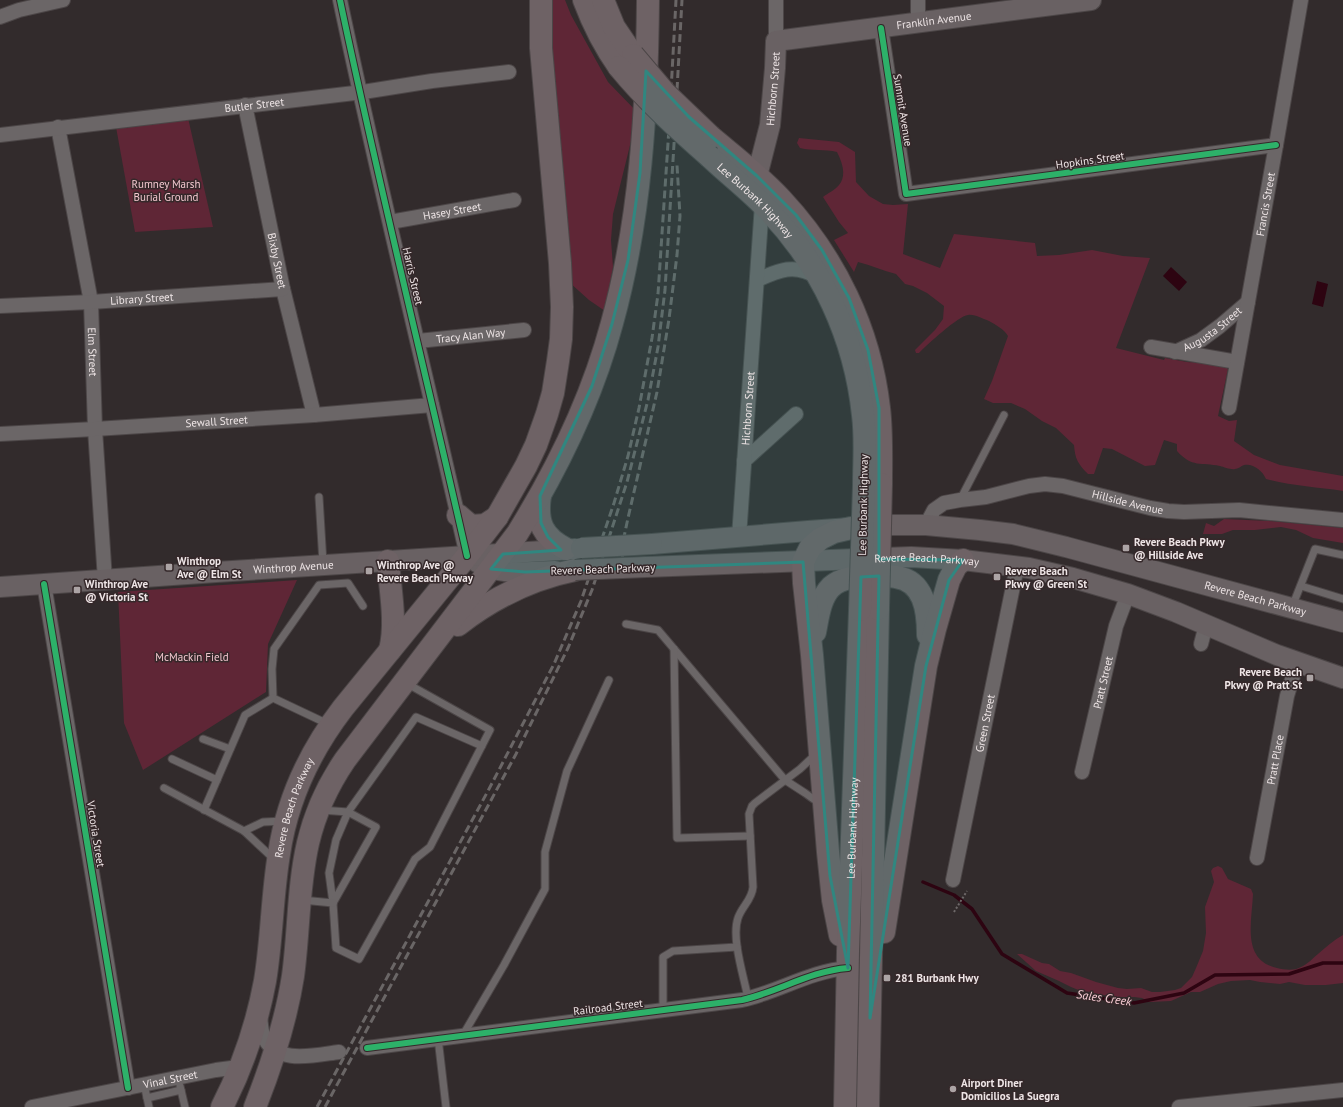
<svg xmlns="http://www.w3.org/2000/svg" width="1343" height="1107" font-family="'PT Sans',sans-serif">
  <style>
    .green { fill: #5f2636 }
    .water { fill: #2d0411 }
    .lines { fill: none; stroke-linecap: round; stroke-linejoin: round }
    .stream { stroke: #2d0411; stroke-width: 3.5 }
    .lane-casing { stroke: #4c4647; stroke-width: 9 }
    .street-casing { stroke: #4c4647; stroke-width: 16 }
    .secondary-casing { stroke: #4c4647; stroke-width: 22 }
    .highway-casing { stroke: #4c4647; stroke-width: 24 }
    .path { stroke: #6e6869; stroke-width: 2; stroke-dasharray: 2 2; stroke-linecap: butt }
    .lane { stroke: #6b6667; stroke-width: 7 }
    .street { stroke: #6b6667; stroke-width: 14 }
    .secondary { stroke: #696163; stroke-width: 20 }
    .highway { stroke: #6e6265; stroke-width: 22 }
    .rail { stroke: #6a6666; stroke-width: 3; stroke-dasharray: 8 4; stroke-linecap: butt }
    .secondary-bridge-casing { stroke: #4c4647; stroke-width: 22; stroke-linecap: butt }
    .highway-bridge-casing { stroke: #4c4647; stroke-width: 24; stroke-linecap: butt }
    .secondary-bridge { stroke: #696163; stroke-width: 20 }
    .highway-bridge { stroke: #6e6265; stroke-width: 22 }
    .cycleway-casing { stroke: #35282a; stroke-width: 8 }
    .cycleway { stroke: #2db169; stroke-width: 6 }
    .marked { fill: #308780; fill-opacity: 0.2; stroke: #308780; stroke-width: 3; stroke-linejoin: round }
    .poi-dot { fill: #aca4a5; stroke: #35282a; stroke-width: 1.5 }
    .labels { text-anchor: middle; stroke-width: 3; stroke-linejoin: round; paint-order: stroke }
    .street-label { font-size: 11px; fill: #eee5e6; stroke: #35282a }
    .park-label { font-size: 11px; fill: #f2c6ce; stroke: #35282a }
    .poi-label { font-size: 11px; font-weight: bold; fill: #eee5e6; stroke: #35282a; text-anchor: start }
    .water-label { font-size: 12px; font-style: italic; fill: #fbcfd7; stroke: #35282a }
  </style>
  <rect width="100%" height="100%" fill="#322b2c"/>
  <g class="green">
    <path d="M551 0H565L571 15 608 82 638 113 613 214 611 240 613 267 605 311 589 300 569 282 549 31Z"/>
    <path d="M188 118 213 227 135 232 116 127Z"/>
    <path d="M799 138 839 142 855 152 856 182 869 196 883 204 893 205 908 204 903 254 940 268 954 234 1035 243 1037 256 1059 255 1092 250 1123 256 1150 258 1116 348 1164 360 1165 358C1172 359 1180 361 1187 362 1198 363 1221 360 1228 369L1218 416 1229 421 1237 420 1234 441 1254 455 1280 465 1343 476V491C1317 487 1291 486 1266 479 1263 471 1253 463 1244 465 1241 466 1238 469 1235 469 1231 470 1224 467 1220 466 1201 462 1192 468 1177 451V444L1164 440 1155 465 1145 466 1112 449 1103 448 1094 474H1088C1078 464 1075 459 1074 445L1056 428 1042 421 1025 409 1011 403H993L984 399 992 381 1008 336C1004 329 996 325 989 321 983 319 975 314 968 315 958 316 927 345 919 353H916L915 350 935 330 943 319 944 306 927 293 913 286 905 284 896 274C883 271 871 265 858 262L854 272 834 240 848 233 839 222 823 197C828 193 835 190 839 185 847 175 842 162 837 152 825 149 812 151 800 148L797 143Z"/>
    <path d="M1224 519 1269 521 1343 528V543L1313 538 1296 530 1281 527 1255 530H1233L1222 534H1203L1206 523 1214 526Z"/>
    <path d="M297 580 268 644 266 692 143 770 124 723 118 592Z"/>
    <path d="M1218 866 1222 868 1228 879 1251 889 1253 894C1252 921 1241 960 1277 968 1285 970 1294 971 1301 967 1308 964 1313 958 1318 954 1326 947 1334 940 1343 935V983L1326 985H1305L1289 982 1280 984 1260 982 1250 980 1231 981 1218 984 1200 992H1191L1171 1001 1150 1002 1142 998 1134 997H1116L1097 994 1091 992 1081 991 1071 987 1059 981 1036 971 1017 954H1022L1042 963 1049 964 1060 971 1071 973 1096 982 1118 988 1127 989 1141 988 1152 992H1160L1175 990 1181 988 1192 977 1196 968 1203 951 1206 933 1205 907 1214 882 1211 871 1213 868Z"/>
  </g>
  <g class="water">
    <path d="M1171 267 1187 282 1179 291 1163 276Z"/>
    <path d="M1317 281 1328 284 1323 307 1312 304Z"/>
  </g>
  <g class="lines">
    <path class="stream" d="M923 882 954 895 972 909 1002 954 1067 993 1134 1003 1184 993 1215 975 1289 974 1323 963H1343"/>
    <defs>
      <g id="lane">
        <path d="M319 497 323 563"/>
        <path d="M960 500 1004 415"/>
        <path d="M1301 586 1343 599"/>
        <path d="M1292 607 1315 549 1343 555"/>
        <path d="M626 624 658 630 785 780 805 793 819 803"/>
        <path d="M674 649 677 838 750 836"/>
        <path d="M406 683 490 730 430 847 415 859 359 959 336 948 333 903 329 873 336 840 348 812 416 717 482 746"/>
        <path d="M328 724 273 698 272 669 274 649 319 585 348 583 363 606"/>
        <path d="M203 739 230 749"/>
        <path d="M172 759 217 780"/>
        <path d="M164 788 244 831 275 860"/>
        <path d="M204 810 245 715 273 698"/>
        <path d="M321 810 348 812 376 827 333 903"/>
        <path d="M244 831 263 822 284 821"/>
        <path d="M302 900 333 903"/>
        <path d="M748 998C744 977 731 938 738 918 742 906 752 900 753 887L749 814 752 806 755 803 800 769 815 755"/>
        <path d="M663 1010V957L673 951 737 947"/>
        <path d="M463 1035 504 965 545 889V852L567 771 609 680"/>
        <path d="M438 1038 446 1107"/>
        <path d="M144 1084 149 1107"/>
        <path d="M180 1086 185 1107"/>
        <path d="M147 1098 181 1090"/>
      </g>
      <g id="street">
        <path d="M340 0C379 186 425 370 467 556"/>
        <path d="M918 0V23"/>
        <path d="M0 17 19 10 63 0"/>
        <path d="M881 28 906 194 1276 145"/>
        <path d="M776 41V0"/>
        <path id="s1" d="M245 105 283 289 314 415"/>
        <path id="s2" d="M58 127 91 302 95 429 105 580"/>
        <path id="s3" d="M0 135 363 92 432 81 509 72"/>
        <path id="s4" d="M390 222 514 200"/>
        <path d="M757 280C779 270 795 263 817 277"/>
        <path id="s5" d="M0 306 91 302 283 289"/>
        <path id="s6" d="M418 341 524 330"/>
        <path d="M1151 347 1237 362"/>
        <path id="s7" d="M1175 352 1201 340 1220 326 1248 302"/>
        <path id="s8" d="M1229 408 1276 145 1301 0"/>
        <path id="s9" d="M0 434 95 429 314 415 432 405"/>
        <path d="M744 461 796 414"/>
        <path id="s10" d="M926 525 934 510 944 503 960 500 986 497 1029 486 1045 484 1063 486 1150 508 1168 511 1184 512 1239 510 1343 520"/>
        <path id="s11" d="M739 537 762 204"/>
        <path d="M44 584 128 1088"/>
        <path d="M1201 644 1206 625"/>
        <path id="s12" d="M1082 772 1116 626 1128 594"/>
        <path id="s13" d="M1257 858 1287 696 1297 663"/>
        <path id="s14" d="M953 880 1017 567"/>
        <path d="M260 1017C261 1023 261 1029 263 1035 275 1066 315 1055 339 1052"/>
        <path d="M367 1048 742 1000C778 992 810 971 848 968"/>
        <path id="s15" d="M32 1107 216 1070 239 1067"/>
        <path d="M1179 1107 1343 1090"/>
      </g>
      <g id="secondary">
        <path id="s16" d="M757 176 770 125 775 68 776 41 1091 0"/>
        <path id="s17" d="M652 544 808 531 892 525H926L980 530 1013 534 1066 547 1343 622"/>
        <path d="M477 562C501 576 529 572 555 571"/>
        <path id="s18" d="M646 567 911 557 963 560 1029 568 1073 578 1128 594 1176 612 1277 655 1343 678"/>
        <path id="s19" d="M0 587 216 572 575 549"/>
      </g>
      <g id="highway">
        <path d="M584 0C593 24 604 46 619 67"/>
        <path d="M603 0 614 27 633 55"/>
        <path d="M711 137C735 157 760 176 781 199 835 257 870 329 879 408 882 433 881 459 881 484"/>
        <path id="s20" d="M710 157C729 175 750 191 768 210 822 266 855 338 863 415 866 438 864 462 864 485"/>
        <path d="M540 496C536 523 543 537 566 549"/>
        <path d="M458 515 471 526 485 525 497 517"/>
        <path d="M388 561C390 589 397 623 390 650"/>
        <path d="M458 625C494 597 531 579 575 570"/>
        <path d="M815 632C818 617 820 598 831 587 842 577 856 577 869 577 878 576 887 575 896 577 924 581 928 610 928 635"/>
        <path d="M884 932 926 666 935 629 949 580 956 566 963 560"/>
        <path d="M840 935 833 900 828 852 812 655 804 583 803 562 810 548 820 539 834 532 851 528"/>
        <path id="s21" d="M222 1107C242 1068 257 1024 265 981 272 939 272 896 279 854 287 800 310 751 343 708L467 556 497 517 526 466 536 445 547 414 553 393 558 361 561 339 562 307 560 263 541 48V0"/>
        <path d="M255 1107C272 1064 286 1021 293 976 299 932 298 886 308 843 315 813 328 785 345 760L517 534C558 468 592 398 612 323 641 218 647 109 648 0"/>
        <path id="s22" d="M845 1107 848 951 860 610"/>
        <path d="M868 1107 878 609"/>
      </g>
    </defs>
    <use href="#lane" class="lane-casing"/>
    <use href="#street" class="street-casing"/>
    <use href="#secondary" class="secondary-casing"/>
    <use href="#highway" class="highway-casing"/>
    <path class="path" d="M954 912 967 891"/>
    <use href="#lane" class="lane"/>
    <use href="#street" class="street"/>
    <use href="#secondary" class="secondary"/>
    <use href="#highway" class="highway"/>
    <g class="rail">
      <path d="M677 90 682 0"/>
      <path d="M621 576 624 537 628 518 657 392 669 319 677 255 680 216 677 165"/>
      <path d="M317 1107 489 789 554 664 581 601 614 503 628 456 639 408 652 338 658 294 669 128 676 0"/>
      <path d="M325 1107 516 754 568 648 592 590 627 482 648 400 658 347 665 290 675 128"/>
    </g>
    <defs>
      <g id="secondary-bridge">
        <path d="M581 548 652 544"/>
        <path d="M575 570 646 567"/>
      </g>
      <g id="highway-bridge">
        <path d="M633 55 666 94 711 137"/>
        <path d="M619 67C646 100 678 129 710 157"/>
        <path d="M878 609 881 484"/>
        <path d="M860 610 864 485"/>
      </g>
    </defs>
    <use href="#secondary-bridge" class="secondary-bridge-casing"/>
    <use href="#highway-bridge" class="highway-bridge-casing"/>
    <use href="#secondary-bridge" class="secondary-bridge"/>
    <use href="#highway-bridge" class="highway-bridge"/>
    <defs>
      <g id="cycleway">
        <path d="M340 0C379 186 425 370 467 556"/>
        <path d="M881 28 906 194 1276 145"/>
        <path d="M44 584 128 1088"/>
        <path d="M367 1048 742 1000C778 992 810 971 848 968"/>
      </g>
    </defs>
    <use href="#cycleway" class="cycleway-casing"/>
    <use href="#cycleway" class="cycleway"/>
  </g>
  <path class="marked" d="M646 71 689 117 757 176 796 215 822 250 849 298 868 350 879 408V559L963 560 949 580 926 666 870 1018 879 576 861 577 848 968 830 876 803 562 525 572 491 569 503 554 561 550 548 537 541 523 540 496 592 386 612 324 628 260 640 173Z"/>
  <g class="poi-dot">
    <rect x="1122" y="544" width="8" height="8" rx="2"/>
    <rect x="165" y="563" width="8" height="8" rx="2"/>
    <rect x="365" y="567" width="8" height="8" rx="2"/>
    <rect x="993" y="573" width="8" height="8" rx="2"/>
    <rect x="73" y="586" width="8" height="8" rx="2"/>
    <rect x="1306" y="674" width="8" height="8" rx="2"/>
    <rect x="883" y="974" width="8" height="8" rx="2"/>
    <circle cx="953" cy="1089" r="4"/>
  </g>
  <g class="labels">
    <g class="street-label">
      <text dy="4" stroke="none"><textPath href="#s16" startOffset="296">Franklin Avenue</textPath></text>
      <text dy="4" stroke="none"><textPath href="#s16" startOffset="89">Hichborn Street</textPath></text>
      <text dy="4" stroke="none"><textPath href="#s3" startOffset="256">Butler Street</textPath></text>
      <text transform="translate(903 110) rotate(81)" y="4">Summit Avenue</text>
      <text transform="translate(1090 160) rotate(-8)" y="4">Hopkins Street</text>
      <text dy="4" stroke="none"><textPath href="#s20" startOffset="63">Lee Burbank Highway</textPath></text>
      <text dy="4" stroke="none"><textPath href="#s8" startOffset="207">Francis Street</textPath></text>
      <text dy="4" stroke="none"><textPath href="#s4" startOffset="63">Hasey Street</textPath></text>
      <text dy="4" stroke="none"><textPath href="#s1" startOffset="159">Bixby Street</textPath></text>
      <text transform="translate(413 276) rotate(77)" y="4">Harris Street</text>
      <text dy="4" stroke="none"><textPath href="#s5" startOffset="142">Library Street</textPath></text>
      <text dy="4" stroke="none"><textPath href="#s7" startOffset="44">Augusta Street</textPath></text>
      <text dy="4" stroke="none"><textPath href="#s6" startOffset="53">Tracy Alan Way</textPath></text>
      <text dy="4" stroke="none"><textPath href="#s2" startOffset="228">Elm Street</textPath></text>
      <text dy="4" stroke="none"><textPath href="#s11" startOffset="129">Hichborn Street</textPath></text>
      <text dy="4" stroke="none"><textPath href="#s9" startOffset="217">Sewall Street</textPath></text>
      <text dy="4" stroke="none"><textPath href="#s10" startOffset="217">Hillside Avenue</textPath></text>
      <text transform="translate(863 505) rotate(-89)" y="4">Lee Burbank Highway</text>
      <text dy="4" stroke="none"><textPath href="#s18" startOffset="281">Revere Beach Parkway</textPath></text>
      <text dy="4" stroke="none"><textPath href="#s19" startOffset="294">Winthrop Avenue</textPath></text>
      <text transform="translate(603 569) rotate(-2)" y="4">Revere Beach Parkway</text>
      <text dy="4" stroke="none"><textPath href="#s17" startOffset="613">Revere Beach Parkway</textPath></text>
      <text dy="4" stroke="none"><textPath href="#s12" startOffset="92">Pratt Street</textPath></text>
      <text dy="4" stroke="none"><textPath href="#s14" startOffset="160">Green Street</textPath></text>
      <text dy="4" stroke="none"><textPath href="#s13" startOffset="100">Pratt Place</textPath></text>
      <text dy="4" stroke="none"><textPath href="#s21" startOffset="310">Revere Beach Parkway</textPath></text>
      <text dy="4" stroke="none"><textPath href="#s22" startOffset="279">Lee Burbank Highway</textPath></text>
      <text transform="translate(96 834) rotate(81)" y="4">Victoria Street</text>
      <text transform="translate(608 1007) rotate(-7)" y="4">Railroad Street</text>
      <text dy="4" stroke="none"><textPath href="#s15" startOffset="141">Vinal Street</textPath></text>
    </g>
    <g class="park-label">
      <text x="166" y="188">Rumney Marsh<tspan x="166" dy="13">Burial Ground</tspan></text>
      <text x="192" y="661">McMackin Field</text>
    </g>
    <g class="poi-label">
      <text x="1134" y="546">Revere Beach Pkwy<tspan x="1134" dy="13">@ Hillside Ave</tspan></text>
      <text x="177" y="565">Winthrop<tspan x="177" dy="13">Ave @ Elm St</tspan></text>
      <text x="377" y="569">Winthrop Ave @<tspan x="377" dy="13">Revere Beach Pkway</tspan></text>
      <text x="1005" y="575">Revere Beach<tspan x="1005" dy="13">Pkwy @ Green St</tspan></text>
      <text x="85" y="588">Winthrop Ave<tspan x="85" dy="13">@ Victoria St</tspan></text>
      <text x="1302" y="676" text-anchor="end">Revere Beach<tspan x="1302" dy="13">Pkwy @ Pratt St</tspan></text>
      <text x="895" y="982">281 Burbank Hwy</text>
      <text x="961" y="1087">Airport Diner<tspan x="961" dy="13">Domicilios La Suegra</tspan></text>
    </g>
    <g class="water-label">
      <text transform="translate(1104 998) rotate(8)" y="4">Sales Creek</text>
    </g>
  </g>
</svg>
